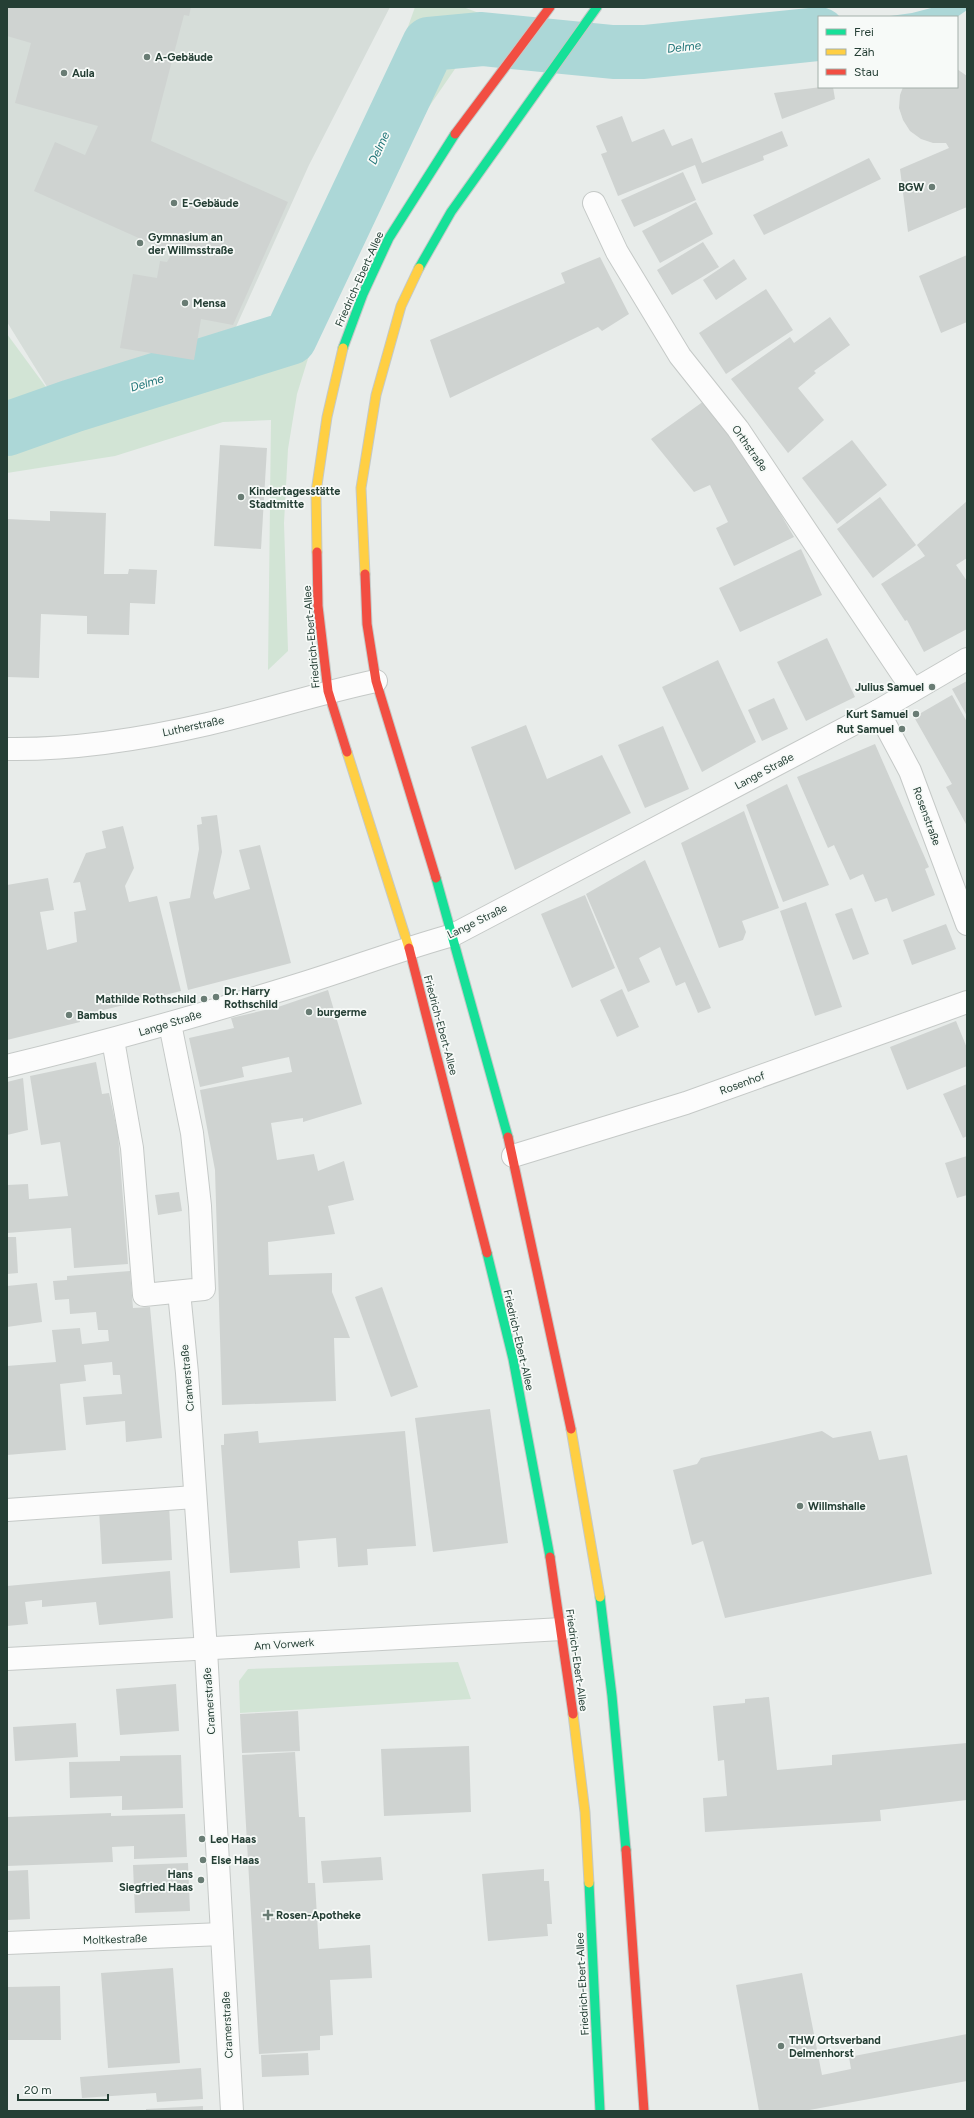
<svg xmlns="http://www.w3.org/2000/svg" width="974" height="2118" font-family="Figtree,sans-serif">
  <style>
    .built { fill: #d6ddd9 }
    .green { fill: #d2e4d5 }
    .water { fill: #acd7d7 }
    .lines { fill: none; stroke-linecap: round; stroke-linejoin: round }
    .river { stroke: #acd7d7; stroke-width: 54 }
    .building { fill: #cfd3d1 }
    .street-casing { stroke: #c5c9c7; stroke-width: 24 }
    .fast-casing { stroke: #c4c9c7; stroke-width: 11 }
    .slow-casing { stroke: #c4c9c7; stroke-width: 11 }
    .jam-casing { stroke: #c4c9c7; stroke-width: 11 }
    .street { stroke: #fcfcfc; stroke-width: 22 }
    .fast { stroke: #16e098; stroke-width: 9 }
    .slow { stroke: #ffcf43; stroke-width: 9 }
    .jam { stroke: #f24e42; stroke-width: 9 }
    .poi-dot { fill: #697c74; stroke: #f7faf8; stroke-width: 1.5 }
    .labels { text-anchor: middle; stroke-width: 3.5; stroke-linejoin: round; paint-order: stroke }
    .poi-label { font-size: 11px; font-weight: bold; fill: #253f35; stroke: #f7faf8; text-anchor: start }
    .street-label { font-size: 11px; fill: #253f35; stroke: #f7faf8 }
    .water-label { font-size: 12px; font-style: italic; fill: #227679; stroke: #f7faf8 }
  </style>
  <rect width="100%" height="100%" fill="#e8ecea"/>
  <path class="built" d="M7 7H390L309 165 226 349 115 385 54 398 7 322Z"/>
  <g class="green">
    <path d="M415 7H463L495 19 457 66 402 146 344 264 315 336 297 394 288 449 284 523 288 651 268 670 271 420 223 422 115 456 7 473V334L54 398 116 385 281 331 328 235 393 69Z"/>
    <path d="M458 1662 471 1699 240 1713 239 1681 248 1669Z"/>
  </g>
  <g class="water">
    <path d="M935 7H967V10L957 17H883L912 13Z"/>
    <path d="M819 25V44L619 67H601L620 38C686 43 754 31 819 25Z"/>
  </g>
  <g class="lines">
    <path class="river" d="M7 429 72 406 290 338 429 44 482 39 613 52H644L819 34"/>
  </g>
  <g class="building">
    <path d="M7 7H191L189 16 184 15 151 141 288 202 233 325 201 319 194 360 120 348 133 274 157 278 160 261 167 262 172 253 34 191 55 142 85 155 98 126 15 103 31 43 7 36Z"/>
    <path d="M957 69 967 76V207L908 232 900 169 949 148 946 143H933L921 139 910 131 903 120 899 108 900 95 903 87H957Z"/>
    <path d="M821 87H833L835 99 782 119 774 93Z"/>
    <path d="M622 116 632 142 664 129 672 146 692 138 702 163 782 131 788 146 763 156 764 160 702 184 695 165 618 196 601 154 607 152 596 126Z"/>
    <path d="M869 158 881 179 764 235 753 215Z"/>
    <path d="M683 172 696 200 634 227 621 200Z"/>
    <path d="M696 202 713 234 660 263 642 231Z"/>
    <path d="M703 242 719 267 672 295 657 270Z"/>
    <path d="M967 255V322L941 333 919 276Z"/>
    <path d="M600 257 629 314 602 331 598 327 450 398 430 340 565 283 561 273Z"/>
    <path d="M734 259 747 279 716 300 703 280Z"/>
    <path d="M766 289 793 330 726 374 699 333Z"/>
    <path d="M830 317 850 345 814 371 816 373 798 388 824 420 788 453 731 379 790 337 794 343Z"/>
    <path d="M704 401 752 465 794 537 734 566 716 528 728 522 710 485 694 492 651 439Z"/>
    <path d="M852 440 887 485 837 524 802 478Z"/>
    <path d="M220 445 267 448 261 549 214 546Z"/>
    <path d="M880 497 916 545 873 578 837 529Z"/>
    <path d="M967 501V558L956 565 967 581V629L924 652 907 620 905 621 881 584 925 556 917 545Z"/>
    <path d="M50 511 106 513 104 574H128L129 569 157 570 155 604 130 603 129 635 87 634V616L41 614 39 678 7 677V519L50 521Z"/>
    <path d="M801 549 822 595 740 632 719 588Z"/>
    <path d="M827 638 855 697 806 721 777 662Z"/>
    <path d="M718 660 756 742 702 772 662 687Z"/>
    <path d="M967 681V716L952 689Z"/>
    <path d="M952 695 967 722V826L946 787 952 784 914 717Z"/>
    <path d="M774 698 788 729 762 741 748 710Z"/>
    <path d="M526 725 547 779 602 755 631 813 515 870 471 747Z"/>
    <path d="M663 726 689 789 645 808 618 745Z"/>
    <path d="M875 744 929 867 925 869 935 895 892 912 887 898 875 902 863 874 850 880 834 845 828 848 797 777Z"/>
    <path d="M787 784 829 885 783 902 746 805Z"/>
    <path d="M744 811 779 908 742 921 746 932 743 940 719 948 681 843Z"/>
    <path d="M217 815 222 852 213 893 215 899 250 889 239 850 260 845 291 963 188 990 169 902 190 898 199 849 197 825 202 824 201 817Z"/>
    <path d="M123 826 134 868 125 886 129 902 157 896 181 991 79 1016 80 1022 7 1040V885L48 878 54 910 40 912 47 950 77 942 74 912 86 910 80 882 73 883 86 853 106 848 102 831Z"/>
    <path d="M645 860 711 1008 698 1013 685 982 676 986 660 947 639 958 650 982 628 992 586 894Z"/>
    <path d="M585 895 615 968 572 988 541 914Z"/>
    <path d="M806 902 842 1007 815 1016 780 911Z"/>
    <path d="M852 908 869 954 853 960 835 914Z"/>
    <path d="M946 924 956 949 912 965 903 940Z"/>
    <path d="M622 989 639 1027 617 1037 600 1000Z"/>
    <path d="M328 990 362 1104 303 1122V1118L271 1123 277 1160 314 1154 318 1171 344 1161 354 1200 328 1206 335 1234 268 1242 269 1275 332 1273V1292L350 1338H334L336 1401 222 1405 215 1170 200 1090 292 1072 289 1057 242 1067 244 1077 200 1087 189 1038 234 1028 231 1018 278 1007Z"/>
    <path d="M956 1021 967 1048V1066L907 1090 890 1047Z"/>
    <path d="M96 1062 102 1094 109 1093 118 1134 128 1264 74 1268 71 1228 7 1233V1185L28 1184 29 1199 68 1196 60 1142 41 1145 30 1076Z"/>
    <path d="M23 1078 28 1130 7 1135V1082Z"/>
    <path d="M967 1084V1136L963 1138 943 1094Z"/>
    <path d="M967 1156V1195L957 1198 945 1163Z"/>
    <path d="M179 1192 182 1211 158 1215 155 1195Z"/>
    <path d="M7 1237H16L18 1273 7 1274Z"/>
    <path d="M130 1271 133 1308 150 1307 162 1438 126 1442 125 1421 86 1425 83 1397 122 1394 120 1375H113L112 1362 84 1365 86 1381 60 1384 66 1450 7 1455V1366L56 1362 52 1330 80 1328 82 1344 109 1341 108 1330H98L96 1312 70 1314 69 1299 55 1300 53 1281 67 1280V1276Z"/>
    <path d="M37 1283 42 1322 7 1327V1286Z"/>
    <path d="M382 1287 418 1387 391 1397 355 1297Z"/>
    <path d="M490 1409 508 1543 433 1552 415 1418Z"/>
    <path d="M258 1431 259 1443 405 1431 416 1546 367 1549 368 1565 338 1567 336 1538 298 1541 300 1568 230 1573 221 1445H224V1434Z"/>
    <path d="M822 1431 833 1438 871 1431 879 1460 907 1455 932 1574 725 1618 703 1541 692 1545 673 1470 697 1464 701 1458Z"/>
    <path d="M169 1505 172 1560 102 1564 99 1509Z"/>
    <path d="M170 1571 173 1618 99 1625 96 1602 42 1607V1600L25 1602 28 1624 7 1626V1586Z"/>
    <path d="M176 1684 179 1731 120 1735 116 1689Z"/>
    <path d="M769 1697 777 1770 832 1765V1755L967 1743V1800L880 1810 881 1821 705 1832 703 1798 727 1796 724 1760 718 1761 713 1706 745 1703V1699Z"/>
    <path d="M298 1711 300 1751 242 1753 240 1714Z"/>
    <path d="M76 1723 78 1757 15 1761 13 1727Z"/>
    <path d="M469 1746 471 1812 384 1816 381 1749Z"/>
    <path d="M295 1752 299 1817H305L308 1883H315L319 1949 370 1945 372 1978 330 1980 333 2035 320 2036V2050L259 2054 242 1755Z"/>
    <path d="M181 1755 183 1808 122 1810V1796L70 1798 69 1762 120 1761V1756Z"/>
    <path d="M111 1813V1816L185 1814 187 1857 134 1859V1846L112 1847 113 1862 7 1866V1817Z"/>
    <path d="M381 1857 383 1880 323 1883 321 1861Z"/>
    <path d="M188 1863 190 1911 135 1913 133 1865Z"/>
    <path d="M544 1869V1881H549L552 1924H547L548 1936 488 1941 482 1874Z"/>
    <path d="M28 1870 30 1919 7 1920V1871Z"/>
    <path d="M173 1968 180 2063 108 2068 101 1973Z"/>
    <path d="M802 1973 822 2075 851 2069 849 2057 967 2034V2081L804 2111H759L736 1985Z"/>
    <path d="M60 1986 61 2040H7V1987Z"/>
    <path d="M308 2053 309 2075 262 2077 261 2055Z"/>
    <path d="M201 2068 203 2099 157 2102 156 2093 82 2098 80 2077Z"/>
    <path d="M203 2106V2111H146V2109Z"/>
  </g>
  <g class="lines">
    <defs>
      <g id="street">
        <path d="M594 203 617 252 680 356 738 429 913 690"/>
        <path d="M878 711 910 771 967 924"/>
        <path d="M7 749C74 750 143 739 208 724 265 711 319 693 376 681"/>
        <path d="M113 1040 132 1148 144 1295 204 1289 200 1206 192 1133 170 1024"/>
        <path d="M7 1066C102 1043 197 1016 291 987 345 971 398 950 453 935L878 711 967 659"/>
        <path d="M513 1156 686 1103 967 1002"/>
        <path d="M179 1292 187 1373 206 1650 232 2111"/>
        <path d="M7 1510 195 1497"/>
        <path d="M7 1659C192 1650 377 1639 562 1629"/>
        <path d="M7 1943 222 1934"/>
      </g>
      <g id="fast">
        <path d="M419 268 451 212 597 7"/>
        <path d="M343 348 363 294 389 238 455 134"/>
        <path d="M436 878 508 1137"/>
        <path d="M487 1253 513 1359 550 1557"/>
        <path d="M600 1597 612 1696 626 1850"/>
        <path d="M589 1883 600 2111"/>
      </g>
      <g id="slow">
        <path d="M317 552 316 492 327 417 343 348"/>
        <path d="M365 574 361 488 376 395 401 306 419 268"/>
        <path d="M347 752 409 948"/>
        <path d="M571 1429 600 1597"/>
        <path d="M573 1714 585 1812 589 1883"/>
      </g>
      <g id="jam">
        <path d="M455 134 550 7"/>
        <path d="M317 552 318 606 328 691 347 752"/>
        <path d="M365 574 367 624 376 681 436 878"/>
        <path d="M409 948 487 1253"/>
        <path d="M508 1137 571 1429"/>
        <path d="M550 1557 573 1714"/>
        <path d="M626 1850 644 2111"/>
      </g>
    </defs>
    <use href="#street" class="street-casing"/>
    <use href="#fast" class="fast-casing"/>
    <use href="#slow" class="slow-casing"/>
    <use href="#jam" class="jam-casing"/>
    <use href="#street" class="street"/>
    <use href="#fast" class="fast"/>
    <use href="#slow" class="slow"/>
    <use href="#jam" class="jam"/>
  </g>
  <g class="poi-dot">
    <circle cx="147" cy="57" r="4"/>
    <circle cx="64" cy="73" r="4"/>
    <circle cx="932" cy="187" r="4"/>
    <circle cx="174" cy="203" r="4"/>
    <circle cx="140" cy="243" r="4"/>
    <circle cx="185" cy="303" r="4"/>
    <circle cx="241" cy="497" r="4"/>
    <circle cx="932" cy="687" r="4"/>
    <circle cx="916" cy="714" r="4"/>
    <circle cx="902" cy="729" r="4"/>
    <circle cx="216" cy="997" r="4"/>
    <circle cx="204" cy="999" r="4"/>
    <circle cx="309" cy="1012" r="4"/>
    <circle cx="69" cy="1015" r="4"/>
    <circle cx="800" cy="1506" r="4"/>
    <circle cx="202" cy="1839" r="4"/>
    <circle cx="203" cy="1860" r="4"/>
    <circle cx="201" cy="1880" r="4"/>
    <path d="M266 1909h4v4h4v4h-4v4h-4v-4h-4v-4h4z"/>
    <circle cx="781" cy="2046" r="4"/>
  </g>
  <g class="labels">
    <g class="poi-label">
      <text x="155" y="61">A-Gebäude</text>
      <text x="72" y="77">Aula</text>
      <text x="924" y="191" text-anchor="end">BGW</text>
      <text x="182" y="207">E-Gebäude</text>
      <text x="148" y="241">Gymnasium an<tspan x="148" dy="13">der Willmsstraße</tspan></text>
      <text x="193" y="307">Mensa</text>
      <text x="249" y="495">Kindertagesstätte<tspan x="249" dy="13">Stadtmitte</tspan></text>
      <text x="924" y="691" text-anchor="end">Julius Samuel</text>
      <text x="908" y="718" text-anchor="end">Kurt Samuel</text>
      <text x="894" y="733" text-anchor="end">Rut Samuel</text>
      <text x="224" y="995">Dr. Harry<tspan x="224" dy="13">Rothschild</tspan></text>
      <text x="196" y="1003" text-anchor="end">Mathilde Rothschild</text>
      <text x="317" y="1016">burgerme</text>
      <text x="77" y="1019">Bambus</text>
      <text x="808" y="1510">Willmshalle</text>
      <text x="210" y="1843">Leo Haas</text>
      <text x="211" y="1864">Else Haas</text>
      <text x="193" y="1878" text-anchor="end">Hans<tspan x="193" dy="13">Siegfried Haas</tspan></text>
      <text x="276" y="1919">Rosen-Apotheke</text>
      <text x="789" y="2044">THW Ortsverband<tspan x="789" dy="13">Delmenhorst</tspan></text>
    </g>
    <g class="street-label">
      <text transform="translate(359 279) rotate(-66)" y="4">Friedrich-Ebert-Allee</text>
      <text transform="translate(750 448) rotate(55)" y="4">Orthstraße</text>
      <text transform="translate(311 637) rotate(-95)" y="4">Friedrich-Ebert-Allee</text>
      <text transform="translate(193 726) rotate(-12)" y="4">Lutherstraße</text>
      <text transform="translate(764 771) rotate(-28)" y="4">Lange Straße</text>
      <text transform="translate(927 816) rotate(70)" y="4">Rosenstraße</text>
      <text transform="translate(477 921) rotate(-26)" y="4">Lange Straße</text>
      <text transform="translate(170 1023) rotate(-17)" y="4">Lange Straße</text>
      <text transform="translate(441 1025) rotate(75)" y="4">Friedrich-Ebert-Allee</text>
      <text transform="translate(742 1083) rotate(-20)" y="4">Rosenhof</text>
      <text transform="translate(519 1340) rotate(77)" y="4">Friedrich-Ebert-Allee</text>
      <text transform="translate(187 1378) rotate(-95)" y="4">Cramerstraße</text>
      <text transform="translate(284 1644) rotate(-4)" y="4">Am Vorwerk</text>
      <text transform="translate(577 1660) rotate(82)" y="4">Friedrich-Ebert-Allee</text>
      <text transform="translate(209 1701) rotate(-94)" y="4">Cramerstraße</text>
      <text transform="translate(115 1939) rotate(-2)" y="4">Moltkestraße</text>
      <text transform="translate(582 1984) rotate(-93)" y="4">Friedrich-Ebert-Allee</text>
      <text transform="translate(227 2025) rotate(-93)" y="4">Cramerstraße</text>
    </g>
    <g class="water-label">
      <text transform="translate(684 47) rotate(-6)" y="4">Delme</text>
      <text transform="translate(379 148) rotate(-65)" y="4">Delme</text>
      <text transform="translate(147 383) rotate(-17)" y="4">Delme</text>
    </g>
  </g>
  <rect width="974" height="2118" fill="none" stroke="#253f35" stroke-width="16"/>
  <rect x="818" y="16" width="140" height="72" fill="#f7faf8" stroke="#a3afaa"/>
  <rect x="826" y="29" width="20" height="6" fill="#16e098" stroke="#a3afaa"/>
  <text x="854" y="36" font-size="12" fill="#253f35">Frei</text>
  <rect x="826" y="49" width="20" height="6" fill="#ffcf43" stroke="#a3afaa"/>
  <text x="854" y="56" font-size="12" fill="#253f35">Zäh</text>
  <rect x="826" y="69" width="20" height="6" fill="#f24e42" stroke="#a3afaa"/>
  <text x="854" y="76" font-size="12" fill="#253f35">Stau</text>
  <path d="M18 2094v6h90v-6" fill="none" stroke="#253f35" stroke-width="2"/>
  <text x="24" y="2094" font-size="12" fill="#253f35" stroke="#f7faf8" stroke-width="3" paint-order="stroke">20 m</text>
</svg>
